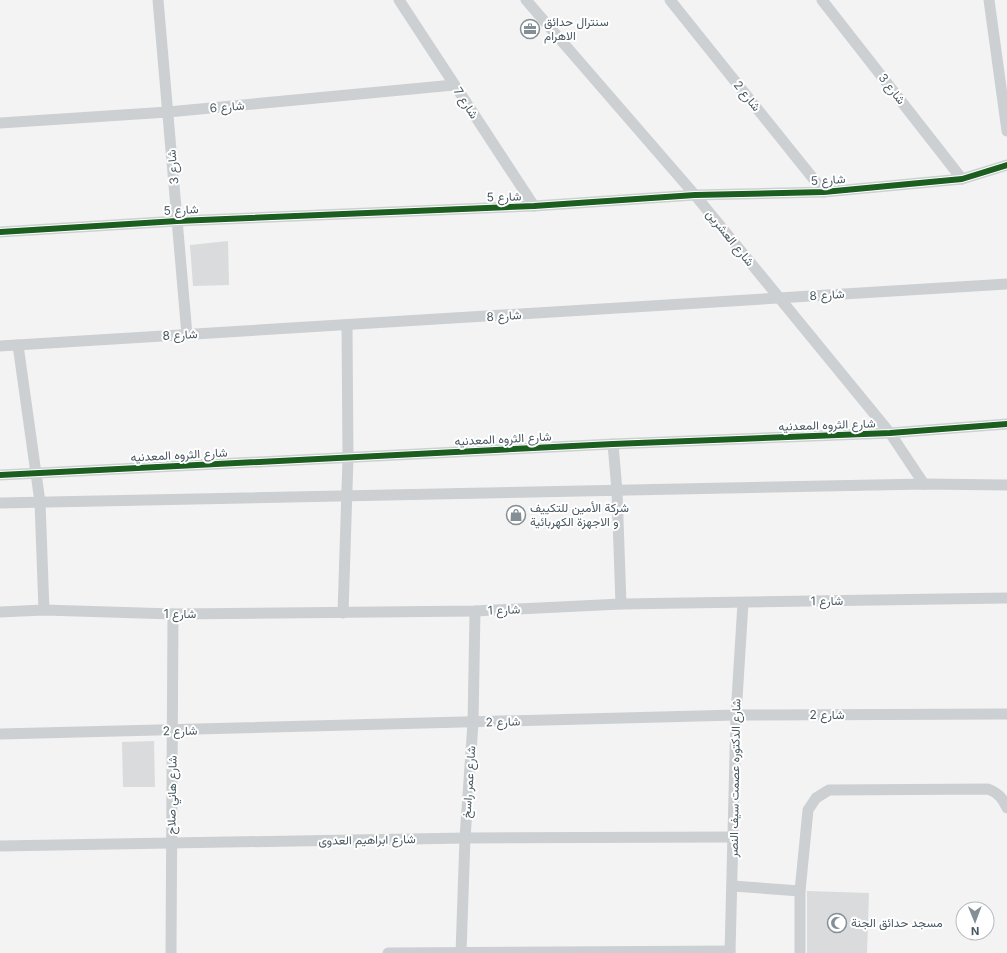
<svg xmlns="http://www.w3.org/2000/svg" width="1007" height="953" font-family="Inter,Vazirmatn,sans-serif">
  <style>
    .building { fill: #d9dbdc }
    .lines { fill: none; stroke-linecap: round; stroke-linejoin: round }
    .minor { stroke: #cdd0d2; stroke-width: 11 }
    .cycleway-casing { stroke: #fff; stroke-width: 8 }
    .cycleway { stroke: #1b5e20; stroke-width: 6 }
    .labels { text-anchor: middle; stroke-width: 4; stroke-linejoin: round; paint-order: stroke }
    .poi-label { font-size: 12px; fill: #485862; stroke: #fff; text-anchor: start }
    .street-label { font-size: 12px; fill: #485862; stroke: #fff }
  </style>
  <rect width="100%" height="100%" fill="#f3f3f3"/>
  <g class="building">
    <path d="M228 241 229 285 193 286 190 245Z"/>
    <path d="M154 741 155 787H123L122 742Z"/>
    <path d="M807 891 869 893 867 953H807Z"/>
  </g>
  <g class="lines">
    <g class="minor">
      <path d="M158 0 187 335"/>
      <path d="M399 0 534 206"/>
      <path d="M526 0 695 195 890 433 924 484"/>
      <path d="M670 0 824 192"/>
      <path d="M822 0 962 179"/>
      <path d="M989 0 1007 131"/>
      <path d="M0 123 168 112 454 85"/>
      <path d="M0 232 177 221 534 206 695 195 824 192 962 179 1007 165"/>
      <path d="M18 345 40 502 44 610"/>
      <path d="M0 346 1007 284"/>
      <path d="M613 444 617 491 621 604"/>
      <path d="M0 475 613 444 890 433 1007 424"/>
      <path d="M0 503 924 484 1007 485"/>
      <path d="M0 612 44 610 173 614 475 611 621 604 1007 598"/>
      <path d="M343 613 348 458 347 325"/>
      <path d="M0 734 736 715 1007 714"/>
      <path d="M0 846 465 838 734 837"/>
      <path d="M733 886 800 891"/>
      <path d="M171 953 173 614"/>
      <path d="M388 953 730 951"/>
      <path d="M461 953 465 838 473 723 475 611"/>
      <path d="M730 953 736 715 743 603"/>
      <path d="M800 953V891L808 810 816 798 829 790 988 789C998 793 1003 798 1007 808"/>
    </g>
    <defs>
      <g id="cycleway">
        <path d="M0 232 177 221 534 206 695 195 824 192 962 179 1007 165"/>
        <path d="M0 475 613 444 890 433 1007 424"/>
      </g>
    </defs>
    <use href="#cycleway" class="cycleway-casing"/>
    <use href="#cycleway" class="cycleway"/>
  </g>
  <defs>
    <symbol id="office-ring" viewBox="-11 -11 22 22"><circle r="9.5" fill="#fff" stroke="#848e95" stroke-width="1.5"/><path d="M-6-3h4V-5.5h4V-3h4V5H-6ZM-1-4.5V-3h2v-1.5ZM-6 0V1H6V0Z" fill="#848e95"/></symbol>
    <symbol id="shop-ring" viewBox="-11 -11 22 22"><circle r="9.5" fill="#fff" stroke="#848e95" stroke-width="1.5"/><path d="M-5-2.5h2.3a2.7 3.5 0 0 1 5.4 0H5L5.5 6h-11ZM-1.5-2.5h3a1.5 2.3 0 0 0-3 0Z" fill="#848e95"/></symbol>
    <symbol id="mosque-ring" viewBox="-11 -11 22 22"><circle r="9.5" fill="#fff" stroke="#848e95" stroke-width="1.5"/><path d="M3.5-4.9A6 6 0 1 0 3.5 4.9A5 5 0 1 1 3.5-4.9Z" fill="#848e95"/></symbol>
  </defs>
  <g fill-rule="evenodd">
    <use href="#office-ring" x="519" y="18" width="22" height="22"/>
    <use href="#shop-ring" x="505" y="504" width="22" height="22"/>
    <use href="#mosque-ring" x="826" y="912" width="22" height="22"/>
  </g>
  <g class="labels">
    <g class="poi-label">
      <text x="544" y="26">سنترال حدائق<tspan x="544" dy="14">الاهرام</tspan></text>
      <text x="530" y="512">شركة الأمين للتكييف<tspan x="530" dy="14">و الاجهزة الكهربائية</tspan></text>
      <text x="851" y="927">مسجد حدائق الجنة</text>
    </g>
    <g class="street-label">
      <text transform="translate(892 89) rotate(52)" y="4">شارع 3</text>
      <text transform="translate(747 96) rotate(51)" y="4">شارع 2</text>
      <text transform="translate(466 103) rotate(57)" y="4">شارع 7</text>
      <text transform="translate(227 107) rotate(-5)" y="4">شارع 6</text>
      <text transform="translate(173 167) rotate(-95)" y="4">شارع 3</text>
      <text transform="translate(828 180) rotate(-4)" y="4">شارع 5</text>
      <text transform="translate(504 197) rotate(-2)" y="4">شارع 5</text>
      <text transform="translate(181 210) rotate(-3)" y="4">شارع 5</text>
      <text transform="translate(730 238) rotate(51)" y="4">شارع العشرين</text>
      <text transform="translate(827 295) rotate(-4)" y="4">شارع 8</text>
      <text transform="translate(504 316) rotate(-4)" y="4">شارع 8</text>
      <text transform="translate(180 335) rotate(-3)" y="4">شارع 8</text>
      <text transform="translate(827 425) rotate(-2)" y="4">شارع الثروه المعدنيه</text>
      <text transform="translate(503 439) rotate(-3)" y="4">شارع الثروه المعدنيه</text>
      <text transform="translate(179 455) rotate(-3)" y="4">شارع الثروه المعدنيه</text>
      <text transform="translate(827 601) rotate(-1)" y="4">شارع 1</text>
      <text transform="translate(504 610) rotate(-3)" y="4">شارع 1</text>
      <text x="180" y="618">شارع 1</text>
      <text x="827" y="719">شارع 2</text>
      <text transform="translate(503 722) rotate(-2)" y="4">شارع 2</text>
      <text transform="translate(180 731) rotate(-1)" y="4">شارع 2</text>
      <text transform="translate(735 778) rotate(-89)" y="4">شارع الدكتوره عصمت سيف النصر</text>
      <text transform="translate(469 782) rotate(-86)" y="4">شارع عمر راسخ</text>
      <text transform="translate(172 795) rotate(-89)" y="4">شارع هاني صلاح</text>
      <text transform="translate(367 840) rotate(-1)" y="4">شارع ابراهيم العدوى</text>
    </g>
  </g>
  <g transform="translate(975 921) rotate(179)"><circle r="19" fill="#ffffff" stroke="#b6bcc0"/>
  <path d="M0-3L7 15L0 10L-7 15Z" fill="#848e95"/>
  <text y="-6" font-size="11" font-weight="bold" text-anchor="middle" fill="#485862">N</text>
  </g>
</svg>
